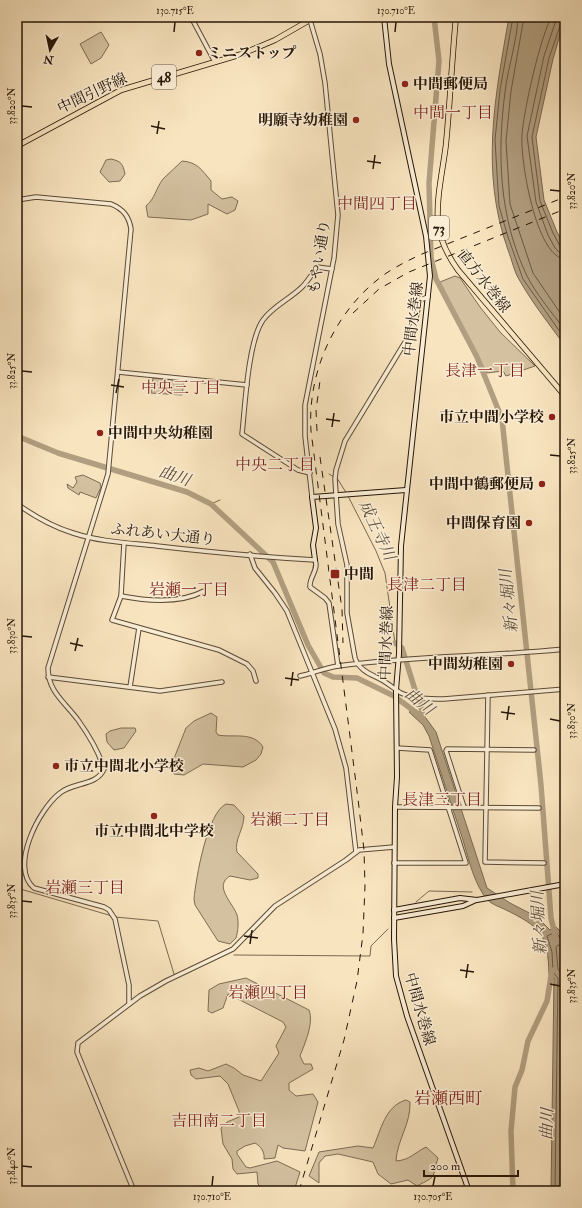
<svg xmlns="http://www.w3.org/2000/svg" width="582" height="1208" font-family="'IM FELL Double Pica','Noto Serif JP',serif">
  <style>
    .green { fill: #d4c1a0; stroke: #7d6c54 }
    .water { fill: #b19e80; stroke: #796850 }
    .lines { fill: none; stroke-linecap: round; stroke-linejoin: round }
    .shore { stroke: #6c5a44; stroke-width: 1 }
    .stream { stroke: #796850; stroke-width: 1 }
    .river { stroke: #b19e80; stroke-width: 5.5 }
    .tertiary-casing { stroke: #5a4a35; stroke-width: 5.5 }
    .secondary-casing { stroke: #261607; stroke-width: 6 }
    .primary-casing { stroke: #261607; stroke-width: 6 }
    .tertiary { stroke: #faedd5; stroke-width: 3.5 }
    .secondary { stroke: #faedd5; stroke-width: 4 }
    .primary { stroke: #f8e4bf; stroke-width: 4.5 }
    .rail { stroke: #261607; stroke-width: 1; stroke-dasharray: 7 7; stroke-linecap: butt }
    .ticks { fill: none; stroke: #261607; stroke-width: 1.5 }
    .poi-dot { fill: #8f2418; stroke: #faedd5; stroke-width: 1.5 }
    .labels { text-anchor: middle; stroke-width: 3; stroke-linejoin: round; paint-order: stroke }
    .shield { fill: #faedd5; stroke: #665645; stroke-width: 1 }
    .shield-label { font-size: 14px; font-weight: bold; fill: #261607 }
    .poi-label { font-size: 15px; font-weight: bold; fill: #261607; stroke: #faedd5; text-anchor: start }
    .street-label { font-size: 15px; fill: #261607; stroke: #faedd5 }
    .neighbourhood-label { font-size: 16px; fill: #7a1f14; stroke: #faedd5 }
    .water-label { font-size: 16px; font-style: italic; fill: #5e4c37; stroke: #faedd5 }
    .quarter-label { font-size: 17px; fill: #7a1f14; stroke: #faedd5 }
    .neatline { fill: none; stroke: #261607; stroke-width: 1.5 }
    .ticks-label { font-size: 10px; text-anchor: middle; fill: #261607 }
  </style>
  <rect width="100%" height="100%" fill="#f8e4bf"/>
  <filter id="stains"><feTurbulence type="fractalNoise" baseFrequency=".005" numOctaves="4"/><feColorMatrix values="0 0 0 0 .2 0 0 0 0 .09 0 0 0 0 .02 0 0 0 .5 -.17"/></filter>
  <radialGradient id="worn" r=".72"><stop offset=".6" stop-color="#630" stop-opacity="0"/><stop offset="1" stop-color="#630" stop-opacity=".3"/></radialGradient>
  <g class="green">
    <path d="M101 32 109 45 101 58 91 64 80 44Z"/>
    <path d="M111 159C121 161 123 164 125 174L120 181 109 182 100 172 106 160Z"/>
    <path d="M182 161C197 162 202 170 211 181V190L222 199 232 197 238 201 235 210 227 214 208 204V214L191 220 148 217 146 206C155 199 156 188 163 179 169 173 176 167 182 161Z"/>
    <path d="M455 276 460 278 480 307 500 332 535 366 506 376 503 371 487 373 463 330 440 282Z"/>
    <path d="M153 378 184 381 182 395 151 393Z"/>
    <path d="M83 475 100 483 101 487 96 498 80 492 79 495 68 488 67 484 73 488 77 482 75 477Z"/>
    <path d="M211 713 217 717 216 732 218 735C233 738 253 731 263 747L261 754 256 760 243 767 203 764 184 775 174 774 172 772 173 761 186 728 194 721Z"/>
    <path d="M121 728H135L136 731 124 748 114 750 107 742 106 734 110 731Z"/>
    <path d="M226 804 234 805 244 816C244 829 234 840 237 852L258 874V878L250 880 230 876C213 886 233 903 237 915 239 922 238 931 236 938L230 944 218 941 195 905 194 899C196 878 207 813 226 804Z"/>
    <path d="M246 978 309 1010C314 1023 305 1043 300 1056L304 1064H311L313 1069 289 1083V1090L296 1096 313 1094 318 1102 305 1151 283 1148 278 1145 275 1158 264 1159C265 1153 261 1146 255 1143L245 1146 237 1151V1154L246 1167 250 1168 277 1161 300 1172 294 1191H284L277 1187 274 1191H265L258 1184 257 1172 237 1174 233 1169 232 1159 223 1144 221 1128 227 1122 239 1117V1111L228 1084 220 1076 196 1079 191 1075 190 1070 199 1068 208 1071 226 1064 234 1068 243 1075 261 1081 279 1053 276 1046 286 1027 283 1022 228 994 223 1008 212 1013 208 1011 209 990 219 984Z"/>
    <path d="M406 1100 410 1102C411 1124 397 1140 396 1161 410 1160 414 1153 426 1147L438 1158C431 1180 438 1175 417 1186L408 1180 391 1184 378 1174 373 1162 338 1154 325 1156 319 1163V1183L309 1176 319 1152 358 1146 373 1148C381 1130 385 1106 406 1100Z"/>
  </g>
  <g class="water">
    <path d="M509 17H565L553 59 536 137 544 200 557 232 565 247V346C550 325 533 304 520 281 514 272 512 260 508 250 480 171 495 97 509 17Z"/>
    <path d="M415 709 418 712 420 710 436 732 487 888 510 903 537 917 550 930 556 927 562 933 565 943V1191H551L554 978 549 975C548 934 541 927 504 909 495 905 488 903 483 894 472 877 468 856 462 837 451 804 440 770 429 736L423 725 409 712Z"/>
  </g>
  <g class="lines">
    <g class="shore">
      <path d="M513 17 500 90 495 140 499 206 508 237 523 279 565 339"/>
      <path d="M518 17C517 42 508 67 505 92 497 154 499 218 527 276 536 294 553 314 565 330"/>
      <path d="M524 17 511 91 506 141 510 204 533 273 565 320"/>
      <path d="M552 17C541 32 523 114 522 135 520 159 536 258 565 259"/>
      <path d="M565 18 559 19 555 23 544 56 527 136 536 202 548 235 555 248 559 252 565 253"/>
      <path d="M565 23 560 26 549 58 532 137 540 201 553 233 560 246 565 248"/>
      <path d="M555 1191 558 978 553 972 552 952 547 936 556 932 561 940 565 941"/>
      <path d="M560 1191 563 978 558 969 556 947 558 945 565 946"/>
    </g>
    <g class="stream">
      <path d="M329 474 334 477"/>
      <path d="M337 478 347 494"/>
      <path d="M348 496 376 551 385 573 395 643"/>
      <path d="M211 504 220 500"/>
      <path d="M17 888 112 916"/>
      <path d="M416 902 429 891 472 892"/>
      <path d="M115 917 158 921 174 974"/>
      <path d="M234 955 370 956 371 946 388 929"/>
    </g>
    <g class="river">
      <path d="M434 17 439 61 429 183 431 258 436 279 477 357 502 419 541 785 551 918 555 935"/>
      <path d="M17 436 58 453 187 492 211 504 273 562 308 645 324 673 333 677 357 678 394 696 418 714"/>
      <path d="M395 643 402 648 416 693 420 702 423 717"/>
      <path d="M513 1191 511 1131 515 1087 522 1070 528 1041 547 1001 552 970"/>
    </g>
    <defs>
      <g id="tertiary">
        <path d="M191 17 215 62"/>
        <path d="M310 20 320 54 325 83 338 215 334 258 305 405V436L312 497"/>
        <path d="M17 200 36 197 111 204C123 209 129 216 131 229L108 474 48 668C48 692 65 702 78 720 88 734 99 752 104 769 97 786 73 782 60 793 39 809 9 867 34 888L104 907 109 910 115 919 129 985V1004"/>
        <path d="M428 297 420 300 416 318 410 334 345 441 336 470 335 479 338 524 347 565V613L355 658C359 670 370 674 380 679 388 683 394 689 401 693 414 699 430 699 444 699L565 689"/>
        <path d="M118 372 247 385"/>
        <path d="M310 473 298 470 242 434C245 407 248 341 263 320 273 306 290 299 302 287 308 281 312 274 317 267L332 269"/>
        <path d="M17 504C34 516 53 527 73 533 101 542 129 543 157 546 209 552 262 557 315 560 319 570 309 577 310 587L325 598 329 603 338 666"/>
        <path d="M124 543 121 596 112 620 219 650 247 664 253 671 256 681"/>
        <path d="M250 554 255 568 275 593 287 611 335 729 346 768 356 852"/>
        <path d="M121 596C147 601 180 604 204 591"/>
        <path d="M300 676C313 673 325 668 338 666 414 655 489 657 565 649"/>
        <path d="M48 677 160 691 222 682"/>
        <path d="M130 687 139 628"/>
        <path d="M488 695 485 862 544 863"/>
        <path d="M395 807 539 808"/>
        <path d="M464 807 446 751 447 749 534 750"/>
        <path d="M394 863H466L430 750 397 748"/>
        <path d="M134 1191 77 1052 78 1043 140 996 166 981 233 949 275 906 346 860 359 850 394 847"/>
      </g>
      <g id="secondary">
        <path d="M384 17 389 64 426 236 430 276 401 546 399 654 396 690 397 777 395 807 394 939 396 976 407 1016 469 1191"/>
        <path d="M315 560 313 545 316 528 312 497 406 490"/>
        <path d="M394 910 460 898 477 900 565 884"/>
        <path d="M394 918 463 906 476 900"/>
      </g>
      <g id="primary">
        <path d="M456 17C452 59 450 102 446 144 443 170 436 197 438 223 440 241 448 256 458 270L565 396"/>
        <path d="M17 146 121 90 242 54 275 40 315 17"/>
      </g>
    </defs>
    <use href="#tertiary" class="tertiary-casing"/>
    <use href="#secondary" class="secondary-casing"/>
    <use href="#primary" class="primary-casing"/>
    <use href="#tertiary" class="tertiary"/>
    <use href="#secondary" class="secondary"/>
    <use href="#primary" class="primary"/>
    <g class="rail">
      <path d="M353 313 379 289 409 272 565 209"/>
      <path d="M317 431 316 410 320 381"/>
      <path d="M320 457 342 609 343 643"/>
      <path d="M299 1191 344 1040 357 981 363 934 365 886 364 850 358 799 311 431C307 371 336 309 385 274 397 266 409 260 422 254L565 197"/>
    </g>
  </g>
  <path class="ticks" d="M174 32 175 22M395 32 396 22M22 106 32 107M151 126 165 129M157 134 159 121M367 161 381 163M373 169 375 155M550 190 560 191M22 371 32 372M111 385 124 387M116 393 119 379M326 419 340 421M332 427 334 413M550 455 560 456M22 636 32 637M70 643 83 646M75 651 78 638M285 678 299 680M291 686 293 672M501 712 515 714M550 719 560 721M507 720 509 706M22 901 32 902M244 936 258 938M250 944 252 930M460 970 474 972M466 978 468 964M550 984 560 986M22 1166 32 1167M212 1186 213 1176M433 1186 435 1176"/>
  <g class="poi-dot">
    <circle cx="199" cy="53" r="4"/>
    <circle cx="405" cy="84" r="4"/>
    <circle cx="356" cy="120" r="4"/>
    <circle cx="552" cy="417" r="4"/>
    <circle cx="100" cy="433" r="4"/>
    <circle cx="542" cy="484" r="4"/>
    <circle cx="529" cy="523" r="4"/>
    <rect x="330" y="569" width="10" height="10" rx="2"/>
    <circle cx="511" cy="664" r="4"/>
    <circle cx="56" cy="766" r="4"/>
    <circle cx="154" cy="816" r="4"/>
  </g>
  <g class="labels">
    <g class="shield">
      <rect x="152" y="65" width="24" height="24" rx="3"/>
      <rect x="429" y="216" width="20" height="24" rx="3"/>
    </g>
    <g class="shield-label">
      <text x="164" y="82">48</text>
      <text x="439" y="233">73</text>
    </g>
    <g class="poi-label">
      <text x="207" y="58">ミニストップ</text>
      <text x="413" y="89">中間郵便局</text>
      <text x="348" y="125" text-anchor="end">明願寺幼稚園</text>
      <text x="544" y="422" text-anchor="end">市立中間小学校</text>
      <text x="108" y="438">中間中央幼稚園</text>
      <text x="534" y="489" text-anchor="end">中間中鶴郵便局</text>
      <text x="521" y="528" text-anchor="end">中間保育園</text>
      <text x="344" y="579">中間</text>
      <text x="503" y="669" text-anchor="end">中間幼稚園</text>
      <text x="64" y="771">市立中間北小学校</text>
      <text x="154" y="836" text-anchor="middle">市立中間北中学校</text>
    </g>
    <g class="street-label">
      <text transform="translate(92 93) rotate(-25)" y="5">中間引野線</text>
      <text transform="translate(319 257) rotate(-81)" y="5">もやい通り</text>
      <text transform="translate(484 281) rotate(52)" y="5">直方水巻線</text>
      <text transform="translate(413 319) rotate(-83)" y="5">中間水巻線</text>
      <text transform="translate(163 534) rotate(6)" y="5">ふれあい大通り</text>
      <text transform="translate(386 643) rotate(-88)" y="5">中間水巻線</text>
      <text transform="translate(420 1009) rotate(74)" y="5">中間水巻線</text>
    </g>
    <g class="neighbourhood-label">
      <text x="453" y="118">中間一丁目</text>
      <text x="377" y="209">中間四丁目</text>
      <text x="485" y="376">長津一丁目</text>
      <text x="181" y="393">中央三丁目</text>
      <text x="275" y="470">中央二丁目</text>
      <text x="427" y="590">長津二丁目</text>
      <text x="189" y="595">岩瀬一丁目</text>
      <text x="442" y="805">長津三丁目</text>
      <text x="290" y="825">岩瀬二丁目</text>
      <text x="85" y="893">岩瀬三丁目</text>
      <text x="268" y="998">岩瀬四丁目</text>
      <text x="219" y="1126">吉田南二丁目</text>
    </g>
    <g class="water-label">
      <text transform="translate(175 475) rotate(19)" y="6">曲川</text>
      <text transform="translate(378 530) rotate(65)" y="6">成王寺川</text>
      <text transform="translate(508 601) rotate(-96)" y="6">新々堀川</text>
      <text transform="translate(420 701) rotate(40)" y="6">曲川</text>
      <text transform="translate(538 923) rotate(-93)" y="6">新々堀川</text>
      <text transform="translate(546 1124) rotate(-88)" y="6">曲川</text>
    </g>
    <g class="quarter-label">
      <text x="448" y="1104">岩瀬西町</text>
    </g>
  </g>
  <rect width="582" height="1208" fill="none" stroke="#f8e4bf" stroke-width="44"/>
  <g transform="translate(50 50) rotate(189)" stroke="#faedd5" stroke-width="3" paint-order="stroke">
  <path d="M0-3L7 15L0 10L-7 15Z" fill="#261607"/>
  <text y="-6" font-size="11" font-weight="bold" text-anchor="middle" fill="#261607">N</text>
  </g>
  <path d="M424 1170v6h94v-6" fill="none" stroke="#261607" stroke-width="2"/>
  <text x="430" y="1170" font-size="12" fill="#261607" stroke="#faedd5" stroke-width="3" paint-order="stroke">200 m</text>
  <rect x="22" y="22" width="538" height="1164" class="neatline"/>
  <g class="ticks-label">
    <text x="175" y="14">130.715°E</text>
    <text x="396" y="14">130.710°E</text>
    <text transform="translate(11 106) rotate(-90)" y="4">33.820°N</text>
    <text transform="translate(571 191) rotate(-90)" y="4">33.820°N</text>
    <text transform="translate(11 371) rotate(-90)" y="4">33.825°N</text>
    <text transform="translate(571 456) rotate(-90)" y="4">33.825°N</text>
    <text transform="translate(11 636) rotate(-90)" y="4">33.830°N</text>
    <text transform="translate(571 721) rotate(-90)" y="4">33.830°N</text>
    <text transform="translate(11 901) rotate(-90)" y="4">33.835°N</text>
    <text transform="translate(571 986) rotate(-90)" y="4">33.835°N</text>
    <text transform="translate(11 1166) rotate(-90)" y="4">33.840°N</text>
    <text x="212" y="1200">130.710°E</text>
    <text x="433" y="1200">130.705°E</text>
  </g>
  <rect width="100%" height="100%" filter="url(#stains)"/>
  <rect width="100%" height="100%" fill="url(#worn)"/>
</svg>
